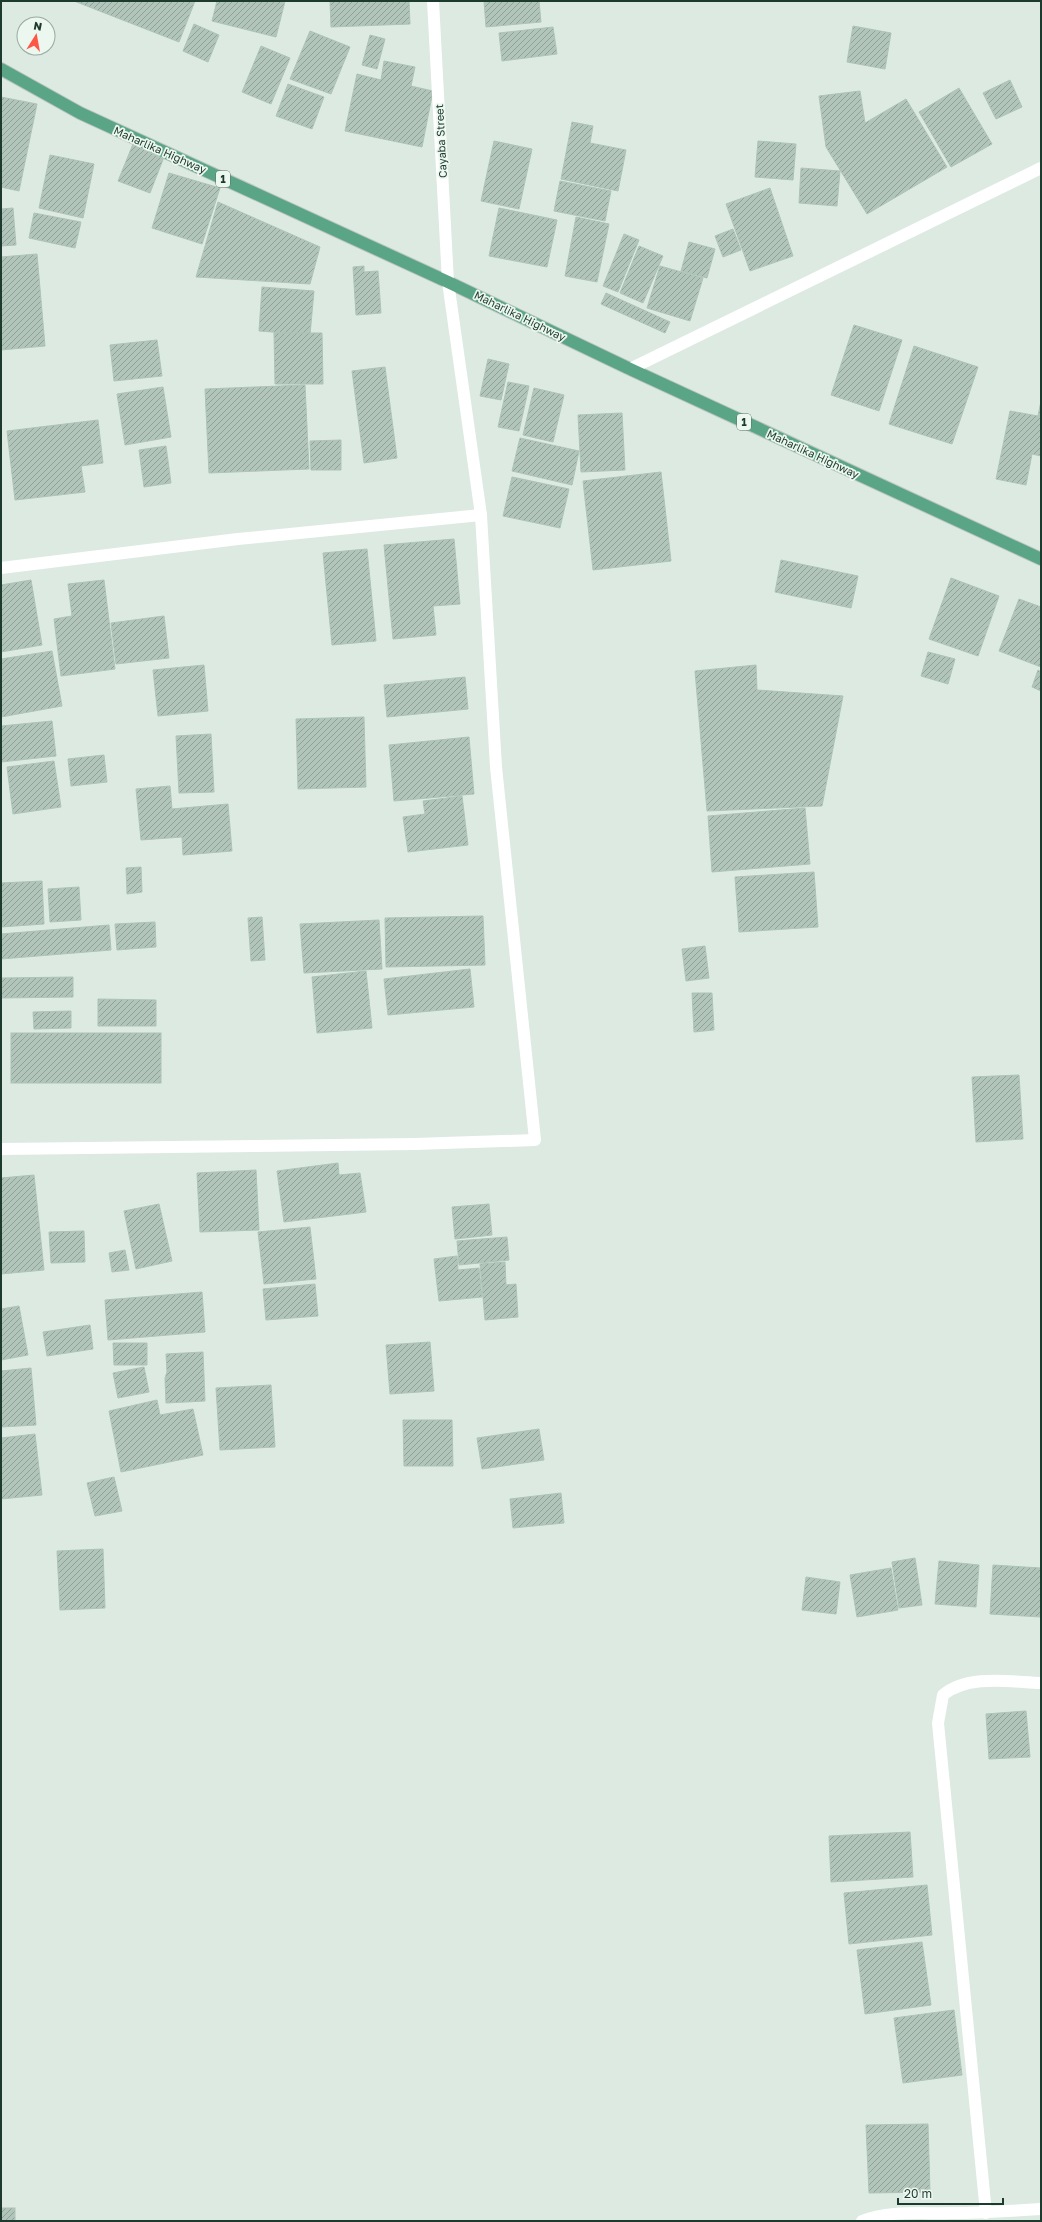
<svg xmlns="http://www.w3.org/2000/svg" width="1042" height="2222" font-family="'Golos Text',sans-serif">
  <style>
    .building { fill: url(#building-hatch); stroke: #aec4b8 }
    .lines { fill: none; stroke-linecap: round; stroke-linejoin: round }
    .major-casing { stroke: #bbc4c0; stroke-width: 14 }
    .minor { stroke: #fff; stroke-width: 12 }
    .major { stroke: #5ba587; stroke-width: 12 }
    .labels { text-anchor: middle; stroke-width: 3.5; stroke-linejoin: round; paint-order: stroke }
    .shield { fill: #ecf7f0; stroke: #5b7368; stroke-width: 1 }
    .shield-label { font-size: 10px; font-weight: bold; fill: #1d3a2e }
    .street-label { font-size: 11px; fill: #1d3a2e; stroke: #ecf7f0 }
  </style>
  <defs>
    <pattern id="building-hatch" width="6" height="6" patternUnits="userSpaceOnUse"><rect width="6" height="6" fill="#b1c5ba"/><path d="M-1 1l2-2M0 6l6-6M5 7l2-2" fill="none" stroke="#8fa198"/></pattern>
  </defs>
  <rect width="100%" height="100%" fill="#dceae2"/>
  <g class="building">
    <path d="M74 1H195L179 42Z"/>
    <path d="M217 1H285L276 37 212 21Z"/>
    <path d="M330 1H409L410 24 331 27Z"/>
    <path d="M484 1H539L541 22 486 27Z"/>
    <path d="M194 24 219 35 208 62 183 51Z"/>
    <path d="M853 26 891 33 885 69 847 62Z"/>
    <path d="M553 27 557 54 502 61 499 33Z"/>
    <path d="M310 31 350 47 331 94 290 79Z"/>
    <path d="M370 35 385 39 377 69 362 65Z"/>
    <path d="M261 46 290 58 271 104 242 92Z"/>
    <path d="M384 61 415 67 411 86 433 91 422 147 345 131 357 74 381 80Z"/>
    <path d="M1010 80 1022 107 996 119 983 93Z"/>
    <path d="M288 84 324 97 312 129 276 116Z"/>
    <path d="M959 88 992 144 951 167 919 112Z"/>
    <path d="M860 91 865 123 906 99 947 167 867 214 826 147 819 96Z"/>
    <path d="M1 97 37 104 19 191 1 187Z"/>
    <path d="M572 122 593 126 590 143 626 150 618 191 561 179Z"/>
    <path d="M494 141 532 149 519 209 481 201Z"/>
    <path d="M758 141 796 144 793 180 755 177Z"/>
    <path d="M133 144 164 157 150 193 118 181Z"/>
    <path d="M50 155 94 164 83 218 39 208Z"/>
    <path d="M801 168 840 171 837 206 799 203Z"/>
    <path d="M169 173 220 188 202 244 152 228Z"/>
    <path d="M560 181 611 191 605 221 554 211Z"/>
    <path d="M770 188 793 256 750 271 726 204Z"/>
    <path d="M218 202 320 247 310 284 196 277Z"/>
    <path d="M13 208 16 245 1 246V209Z"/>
    <path d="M499 208 557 220 547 267 489 256Z"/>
    <path d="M34 213 81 222 75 248 29 238Z"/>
    <path d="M576 217 609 224 597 282 565 276Z"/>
    <path d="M733 229 741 250 723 257 715 236Z"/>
    <path d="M624 234 639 240 618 292 603 286Z"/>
    <path d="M689 242 715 249 707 278 681 271Z"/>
    <path d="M639 246 663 256 643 303 620 293Z"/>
    <path d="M37 254 45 346 1 350V257Z"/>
    <path d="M364 266V272L378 271 381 313 356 315 353 267Z"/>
    <path d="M660 266 703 278 690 321 647 308Z"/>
    <path d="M262 287 314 291 310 335 259 331Z"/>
    <path d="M606 293 670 322 665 333 601 304Z"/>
    <path d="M854 325 902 340 879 411 831 395Z"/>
    <path d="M274 333H322L323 384H275Z"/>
    <path d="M157 340 162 376 114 381 110 345Z"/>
    <path d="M914 346 978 367 952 444 889 424Z"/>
    <path d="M488 359 509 364 501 400 480 396Z"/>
    <path d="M385 367 397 458 364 463 352 371Z"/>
    <path d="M508 382 529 386 519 431 498 427Z"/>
    <path d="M305 385 309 469 209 473 205 389Z"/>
    <path d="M163 387 171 437 125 445 117 394Z"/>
    <path d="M534 388 564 395 553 442 523 435Z"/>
    <path d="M1041 401V456L1032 454 1026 485 996 479 1010 411 1038 416Z"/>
    <path d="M622 413 625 470 581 472 578 415Z"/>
    <path d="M98 420 103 463 81 466 85 492 15 500 7 431Z"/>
    <path d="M520 438 579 451 572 485 512 471Z"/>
    <path d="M341 440V470H311L310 441Z"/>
    <path d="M166 446 171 483 144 487 139 450Z"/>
    <path d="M661 472 671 561 593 570 583 481Z"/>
    <path d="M512 477 569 489 560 528 503 516Z"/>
    <path d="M454 539 460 604 433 606 436 635 393 639 384 545Z"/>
    <path d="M367 549 376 641 332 645 323 553Z"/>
    <path d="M781 560 858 576 851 608 775 592Z"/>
    <path d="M951 578 999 596 978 656 929 639Z"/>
    <path d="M31 580 42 645 1 652V585Z"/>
    <path d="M104 580 115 669 61 676 54 619 72 616 68 584Z"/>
    <path d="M1019 599 1041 607V667L999 651Z"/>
    <path d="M164 616 169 658 116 664 111 623Z"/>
    <path d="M52 651 62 706 1 717V659Z"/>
    <path d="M928 652 955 659 948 684 921 676Z"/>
    <path d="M204 665 208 711 158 716 153 670Z"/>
    <path d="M756 665 757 690 843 696 822 806 707 811 695 671Z"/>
    <path d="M1038 670 1041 672V691L1032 687Z"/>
    <path d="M465 677 468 709 387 717 384 685Z"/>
    <path d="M364 717 366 787 298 789 296 719Z"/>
    <path d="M52 721 56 756 1 762V726Z"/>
    <path d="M211 734 214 792 179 793 176 736Z"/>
    <path d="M469 737 474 794 394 801 389 745Z"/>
    <path d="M104 755 107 782 71 786 68 759Z"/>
    <path d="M54 761 61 807 13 814 7 767Z"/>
    <path d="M170 786 172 809 228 804 232 851 183 855 182 837 141 840 136 789Z"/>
    <path d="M462 796 468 845 408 852 403 817 425 814 423 801Z"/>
    <path d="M805 808 810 864 712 872 708 816Z"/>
    <path d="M141 867 142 892 127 894 126 868Z"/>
    <path d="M814 872 818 927 739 932 735 877Z"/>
    <path d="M42 881 44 924 1 927V883Z"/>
    <path d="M79 887 81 920 50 922 48 889Z"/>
    <path d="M483 916 485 965 386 967 385 918Z"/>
    <path d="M262 917 265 960 251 961 248 918Z"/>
    <path d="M379 920 382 969 304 973 300 924Z"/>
    <path d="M155 922 156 947 117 950 115 924Z"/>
    <path d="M109 925 111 950 1 959V934Z"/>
    <path d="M705 946 709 978 686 981 682 949Z"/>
    <path d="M470 969 474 1007 388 1015 384 979Z"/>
    <path d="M366 971 372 1028 317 1033 312 977Z"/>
    <path d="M73 977V997L1 998V978Z"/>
    <path d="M692 993H712L714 1030 694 1032Z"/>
    <path d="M98 999 156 1000V1026H98Z"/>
    <path d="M71 1011V1028L34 1029 33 1012Z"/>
    <rect x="11" y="1033" width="150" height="50"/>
    <path d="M1019 1075 1023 1139 976 1142 972 1077Z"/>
    <path d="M338 1163 339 1175 360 1173 366 1212 284 1222 277 1171Z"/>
    <path d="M256 1170 259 1230 200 1232 197 1173Z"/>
    <path d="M34 1175 44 1270 1 1274V1178Z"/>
    <path d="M159 1204 172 1261 136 1269 124 1211Z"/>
    <path d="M489 1204 492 1235 455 1239 452 1207Z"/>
    <path d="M310 1227 316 1279 264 1284 258 1232Z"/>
    <path d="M84 1231 85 1262 51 1263 49 1232Z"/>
    <path d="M507 1237 509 1260 459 1265 457 1241Z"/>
    <path d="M125 1250 129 1270 112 1272 109 1253Z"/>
    <path d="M457 1256 458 1270 479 1268 482 1297 439 1301 434 1259Z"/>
    <path d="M505 1262 506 1285 516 1284 518 1317 485 1320 480 1264Z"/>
    <path d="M315 1284 318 1316 266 1320 263 1289Z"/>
    <path d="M202 1292 205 1332 108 1340 105 1300Z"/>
    <path d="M19 1306 28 1355 1 1360V1309Z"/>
    <path d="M90 1325 93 1349 47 1356 43 1332Z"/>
    <path d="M430 1342 434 1391 390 1394 386 1345Z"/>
    <path d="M113 1343H147V1365H114Z"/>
    <path d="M203 1352 205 1401 166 1403 165 1378 167 1372 166 1354Z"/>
    <path d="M144 1367 149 1392 118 1398 113 1373Z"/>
    <path d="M31 1368 36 1425 1 1427V1371Z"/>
    <path d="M271 1385 275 1447 220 1450 216 1388Z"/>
    <path d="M157 1400 160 1415 193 1409 203 1455 121 1472 109 1411Z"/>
    <path d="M403 1420H452L453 1466H404Z"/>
    <path d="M539 1429 544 1460 482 1469 477 1438Z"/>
    <path d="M35 1434 42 1495 1 1499V1438Z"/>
    <path d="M114 1477 122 1511 95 1516 87 1483Z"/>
    <path d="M561 1493 564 1523 513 1528 510 1499Z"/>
    <path d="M103 1549 105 1608 60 1610 57 1551Z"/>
    <path d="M915 1558 922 1605 899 1608 892 1562Z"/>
    <path d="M939 1561 979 1565 976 1607 935 1604Z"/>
    <path d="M993 1565 1041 1568V1617L990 1614Z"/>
    <path d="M891 1568 898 1610 857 1617 850 1575Z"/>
    <path d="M806 1577 840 1582 836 1614 802 1610Z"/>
    <path d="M1026 1711 1030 1757 989 1759 986 1714Z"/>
    <path d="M910 1832 913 1877 831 1882 829 1836Z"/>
    <path d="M927 1885 932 1935 849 1944 844 1893Z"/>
    <path d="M922 1942 931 2005 865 2014 857 1950Z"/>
    <path d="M954 2010 962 2075 903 2083 894 2018Z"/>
    <path d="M928 2124 930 2192 869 2193 866 2125Z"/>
    <rect x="1" y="2208" width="14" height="13"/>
  </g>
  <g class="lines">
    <defs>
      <path id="major" d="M1 69 80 113 448 282 630 369 1041 559"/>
    </defs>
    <use href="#major" class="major-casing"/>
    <g class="minor">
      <path d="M630 369 1041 168"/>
      <path d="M1 568 238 539 481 515"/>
      <path d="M1 1149 415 1144 535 1140 496 767 481 515 448 282 433 1"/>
      <path d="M986 2213 938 1723 943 1695C968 1674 1011 1682 1041 1683"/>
      <path d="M862 2221C889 2210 923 2214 951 2213 981 2213 1011 2211 1041 2209"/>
    </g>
    <use href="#major" class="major"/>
  </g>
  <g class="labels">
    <g class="shield">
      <rect x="216" y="171" width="14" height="16" rx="3"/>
      <rect x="737" y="414" width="14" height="16" rx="3"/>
    </g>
    <g class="shield-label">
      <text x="223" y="183">1</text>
      <text x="744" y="426">1</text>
    </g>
    <g class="street-label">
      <text transform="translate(441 141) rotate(-93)" y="4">Cayaba Street</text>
      <text transform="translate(160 150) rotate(24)" y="4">Maharlika Highway</text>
      <text transform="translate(520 316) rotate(26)" y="4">Maharlika Highway</text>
      <text transform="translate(813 454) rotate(25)" y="4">Maharlika Highway</text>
    </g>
  </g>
  <rect width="1042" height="2222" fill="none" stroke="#1d3a2e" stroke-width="4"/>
  <g transform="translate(36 36) rotate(11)"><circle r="19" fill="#ecf7f0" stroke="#99aba2"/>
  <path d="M0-3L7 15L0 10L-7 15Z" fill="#ff5745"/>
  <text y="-6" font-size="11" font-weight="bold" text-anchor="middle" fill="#1d3a2e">N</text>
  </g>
  <path d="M898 2198v6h105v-6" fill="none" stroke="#1d3a2e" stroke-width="2"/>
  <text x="904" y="2198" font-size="12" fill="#1d3a2e" stroke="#ecf7f0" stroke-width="3" paint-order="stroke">20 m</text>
</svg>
